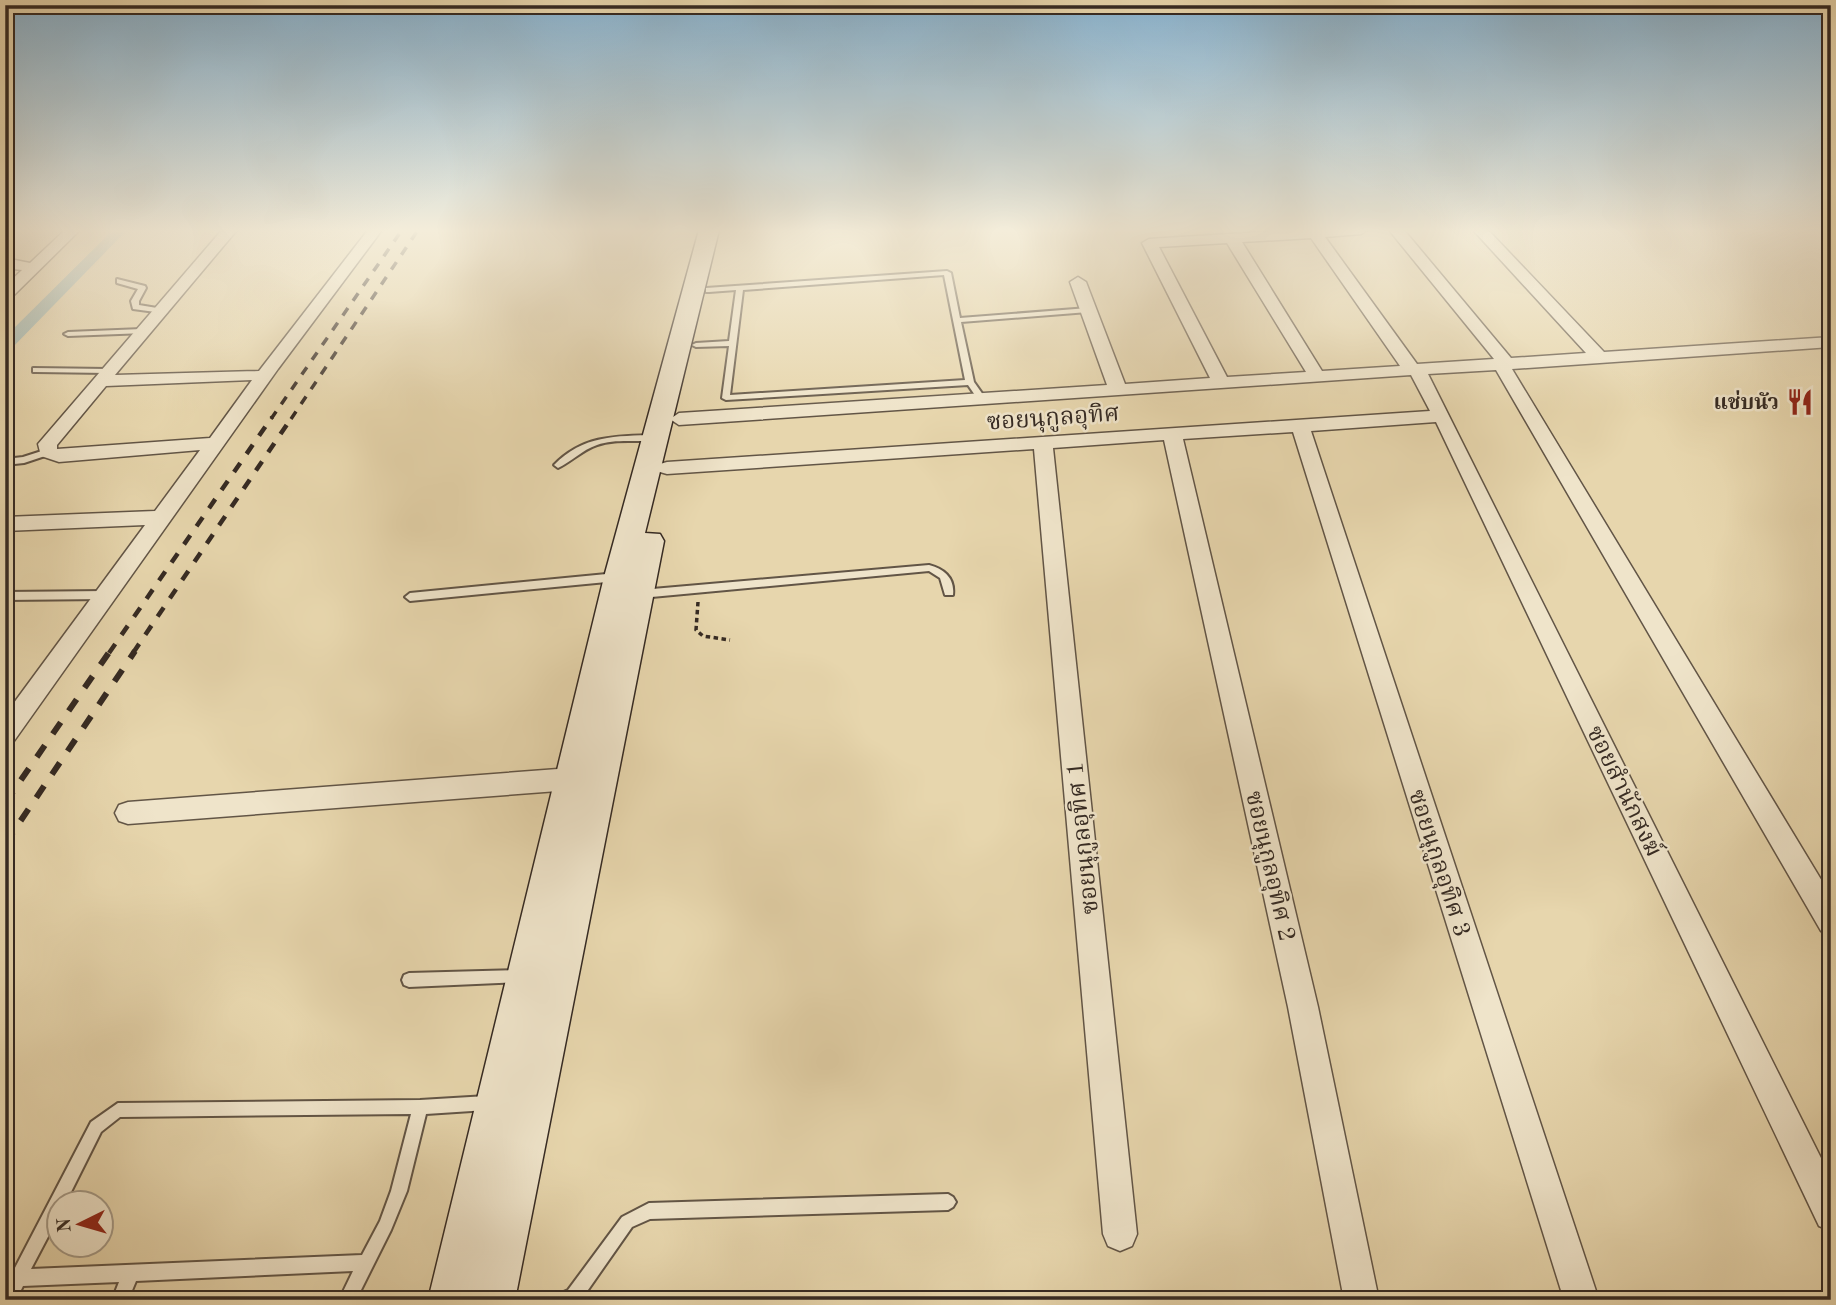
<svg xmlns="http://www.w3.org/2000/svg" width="1836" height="1305" font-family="'Old Standard TT','Noto Serif Thai',serif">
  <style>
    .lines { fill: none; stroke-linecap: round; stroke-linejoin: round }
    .canal { fill: #9ab7b4; fill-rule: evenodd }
    .service-casing { stroke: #625546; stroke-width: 4 }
    .minor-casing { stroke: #625546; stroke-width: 3 }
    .secondary-casing { stroke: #352a23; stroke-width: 3 }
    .path { stroke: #352a23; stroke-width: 3.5; stroke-dasharray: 4.5 3.5; stroke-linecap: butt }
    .service { fill: #efe4ca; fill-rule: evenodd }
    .minor { fill: #efe4ca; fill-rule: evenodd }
    .secondary { fill: #efe4ca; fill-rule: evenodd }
    .rail-far2 { stroke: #352a23; stroke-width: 3.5; stroke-dasharray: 9 9; stroke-linecap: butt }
    .rail-far1 { stroke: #352a23; stroke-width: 4.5; stroke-dasharray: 11 11; stroke-linecap: butt }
    .rail { stroke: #352a23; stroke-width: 6; stroke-dasharray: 14 14; stroke-linecap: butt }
    .labels { text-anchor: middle; stroke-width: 5; stroke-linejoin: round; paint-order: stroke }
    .far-poi-label { font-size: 21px; font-weight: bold; fill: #352a23; stroke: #efe4ca; text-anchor: end }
    .street-label { font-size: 24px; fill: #352a23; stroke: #efe4ca }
  </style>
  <rect width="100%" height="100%" fill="#e7d6ad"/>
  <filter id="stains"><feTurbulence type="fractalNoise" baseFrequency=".00286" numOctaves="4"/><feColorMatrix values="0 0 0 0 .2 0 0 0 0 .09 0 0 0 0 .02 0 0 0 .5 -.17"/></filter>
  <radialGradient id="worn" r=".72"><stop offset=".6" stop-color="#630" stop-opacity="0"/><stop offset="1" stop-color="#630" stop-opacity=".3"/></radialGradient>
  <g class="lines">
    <path class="canal" d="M113 230H127L11 349 5 351V337Z"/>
    <defs>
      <g id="service">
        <path d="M947 271 951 273 960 318 1088 308 1092 310 1088 312 961 322 974 382 986 399 982 401H979L968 385 726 400 722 398 729 346 696 347 692 345 696 343 729 341 736 290 709 292H706V288ZM944 275 965 380 730 395 743 290Z"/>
        <path d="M117 279 145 286 146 288 139 301V305L163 309V313L133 309 131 301 138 289 117 283Z"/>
        <path d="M142 329H145V333L68 336 64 334 68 332Z"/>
        <path d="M33 368 108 369 112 371 108 373 36 372H33Z"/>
        <path d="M655 435 658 436V440C638 443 616 438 597 445 582 450 571 462 558 468L554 465C583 435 616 436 655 435Z"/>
        <path d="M48 449 52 452 51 454 24 463 5 465V459L23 457Z"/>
        <path d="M929 565C944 569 955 578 953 595H945L940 578 929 571 641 598 636 594 641 590Z"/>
        <path d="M617 573 622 577 617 581 410 601 405 597 410 593Z"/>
        <path d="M106 591 111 595 106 599 5 600V592Z"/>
        <path d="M520 970 525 971 527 976 525 981 520 982 409 987 404 985 402 980 404 975 409 973Z"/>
        <path d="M487 1096 492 1098 494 1103 492 1108 487 1110 426 1114 407 1191 391 1230 356 1300H339L353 1271 136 1281 128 1300H112L119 1282 23 1286 16 1300H5V1287L91 1122 118 1103 420 1100ZM411 1114 391 1191 380 1221 362 1255 31 1269 60 1214V1204H65L101 1132 120 1117Z"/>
        <path d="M948 1194 953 1197 956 1202 953 1207 948 1210 650 1219 632 1227 581 1300H557L559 1294 568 1290 622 1217 649 1203Z"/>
      </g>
      <g id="minor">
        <path d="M65 230H80L11 298 5 300V286L22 270 5 268V258L30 263Z"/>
        <path d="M222 230H237L115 375 259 371 368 230H382L278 369 14 741 5 744V715L145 525 5 531V517L155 511 200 450 59 462 41 456 38 444ZM252 380 210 438 57 449V445L106 386Z"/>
        <path d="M1294 230H1368L1361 234 1325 237 1417 364 1494 359 1389 230H1404L1511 358 1586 353 1473 230H1488L1604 352 1831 337V347L1512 369 1831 896V935L1821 931 1496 370 1428 374 1831 1178V1231L1819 1226 1436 422 1311 431 1599 1300H1564L1293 432 1183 439 1318 1007 1379 1300H1344L1288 1007 1164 440 1053 448 1137 1234 1132 1246 1120 1251 1108 1246 1103 1234 1034 449 667 474 660 472 657 468 660 464 667 462 1430 411 1411 375 679 425 670 419 679 413 1107 385 1070 282 1078 277 1086 282 1125 384 1210 378 1142 243 1149 239ZM1311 238 1400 366 1322 371 1242 242ZM1227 243 1306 372 1227 377 1159 247Z"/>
        <path d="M571 768 580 771 584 779 580 787 571 790 128 824 119 821 115 813 119 805 128 802Z"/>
      </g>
      <path id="secondary" d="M699 230H719L645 533 660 534 664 541 515 1300H428L604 577Z"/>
    </defs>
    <use href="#service" class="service-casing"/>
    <use href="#minor" class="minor-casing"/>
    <use href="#secondary" class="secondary-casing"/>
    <path class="path" d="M698 602 696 630 703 636 730 640"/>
    <use href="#service" class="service"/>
    <use href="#minor" class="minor"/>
    <use href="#secondary" class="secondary"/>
    <g class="rail-far2">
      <path d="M271 419 402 230"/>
      <path d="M291 419 418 230"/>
    </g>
    <g class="rail-far1">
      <path d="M109 653 272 417"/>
      <path d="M133 653 292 417"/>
    </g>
    <g class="rail">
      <path d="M5 803 110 651"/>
      <path d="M5 844 135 651"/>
    </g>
  </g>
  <linearGradient id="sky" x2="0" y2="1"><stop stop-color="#89b5d3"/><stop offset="0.56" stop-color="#f4edda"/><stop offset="1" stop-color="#f4edda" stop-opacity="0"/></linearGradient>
  <rect width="1836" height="412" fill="url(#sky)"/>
  <defs>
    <symbol id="restaurant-bare" viewBox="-9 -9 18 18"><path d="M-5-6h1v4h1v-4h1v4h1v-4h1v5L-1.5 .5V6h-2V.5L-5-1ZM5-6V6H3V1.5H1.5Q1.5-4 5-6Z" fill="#8f2418" stroke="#efe4ca" stroke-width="2.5" paint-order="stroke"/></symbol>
  </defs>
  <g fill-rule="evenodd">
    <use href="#restaurant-bare" x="1781" y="383" width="38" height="38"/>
  </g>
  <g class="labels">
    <g class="far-poi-label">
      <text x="1779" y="409">แช่บนัว</text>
    </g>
    <g class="street-label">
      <text transform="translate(1053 417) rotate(-4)" y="8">ซอยนุกูลอุทิศ</text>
      <text transform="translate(1625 791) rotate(64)" y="8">ซอยสำนักสงฆ์</text>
      <text transform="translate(1082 838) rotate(-96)" y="8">ซอยนุกูลอุทิศ 1</text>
      <text transform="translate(1440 863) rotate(72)" y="8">ซอยนุกูลอุทิศ 3</text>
      <text transform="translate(1271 866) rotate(77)" y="8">ซอยนุกูลอุทิศ 2</text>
    </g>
  </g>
  <rect width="1836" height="1305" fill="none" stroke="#e7d6ad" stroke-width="28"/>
  <rect x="7" y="7" width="1822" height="1291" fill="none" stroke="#352a23" stroke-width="3.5"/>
  <rect x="14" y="14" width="1808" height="1277" fill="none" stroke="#352a23" stroke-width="2"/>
  <g transform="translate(80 1224) rotate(265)"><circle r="33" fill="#efe4ca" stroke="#a59a87" stroke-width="2"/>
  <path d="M0-5L12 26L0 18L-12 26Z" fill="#8f2418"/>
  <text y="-10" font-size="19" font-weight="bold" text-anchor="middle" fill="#352a23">N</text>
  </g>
  <rect width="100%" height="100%" filter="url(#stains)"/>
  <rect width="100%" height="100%" fill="url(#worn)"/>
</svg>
